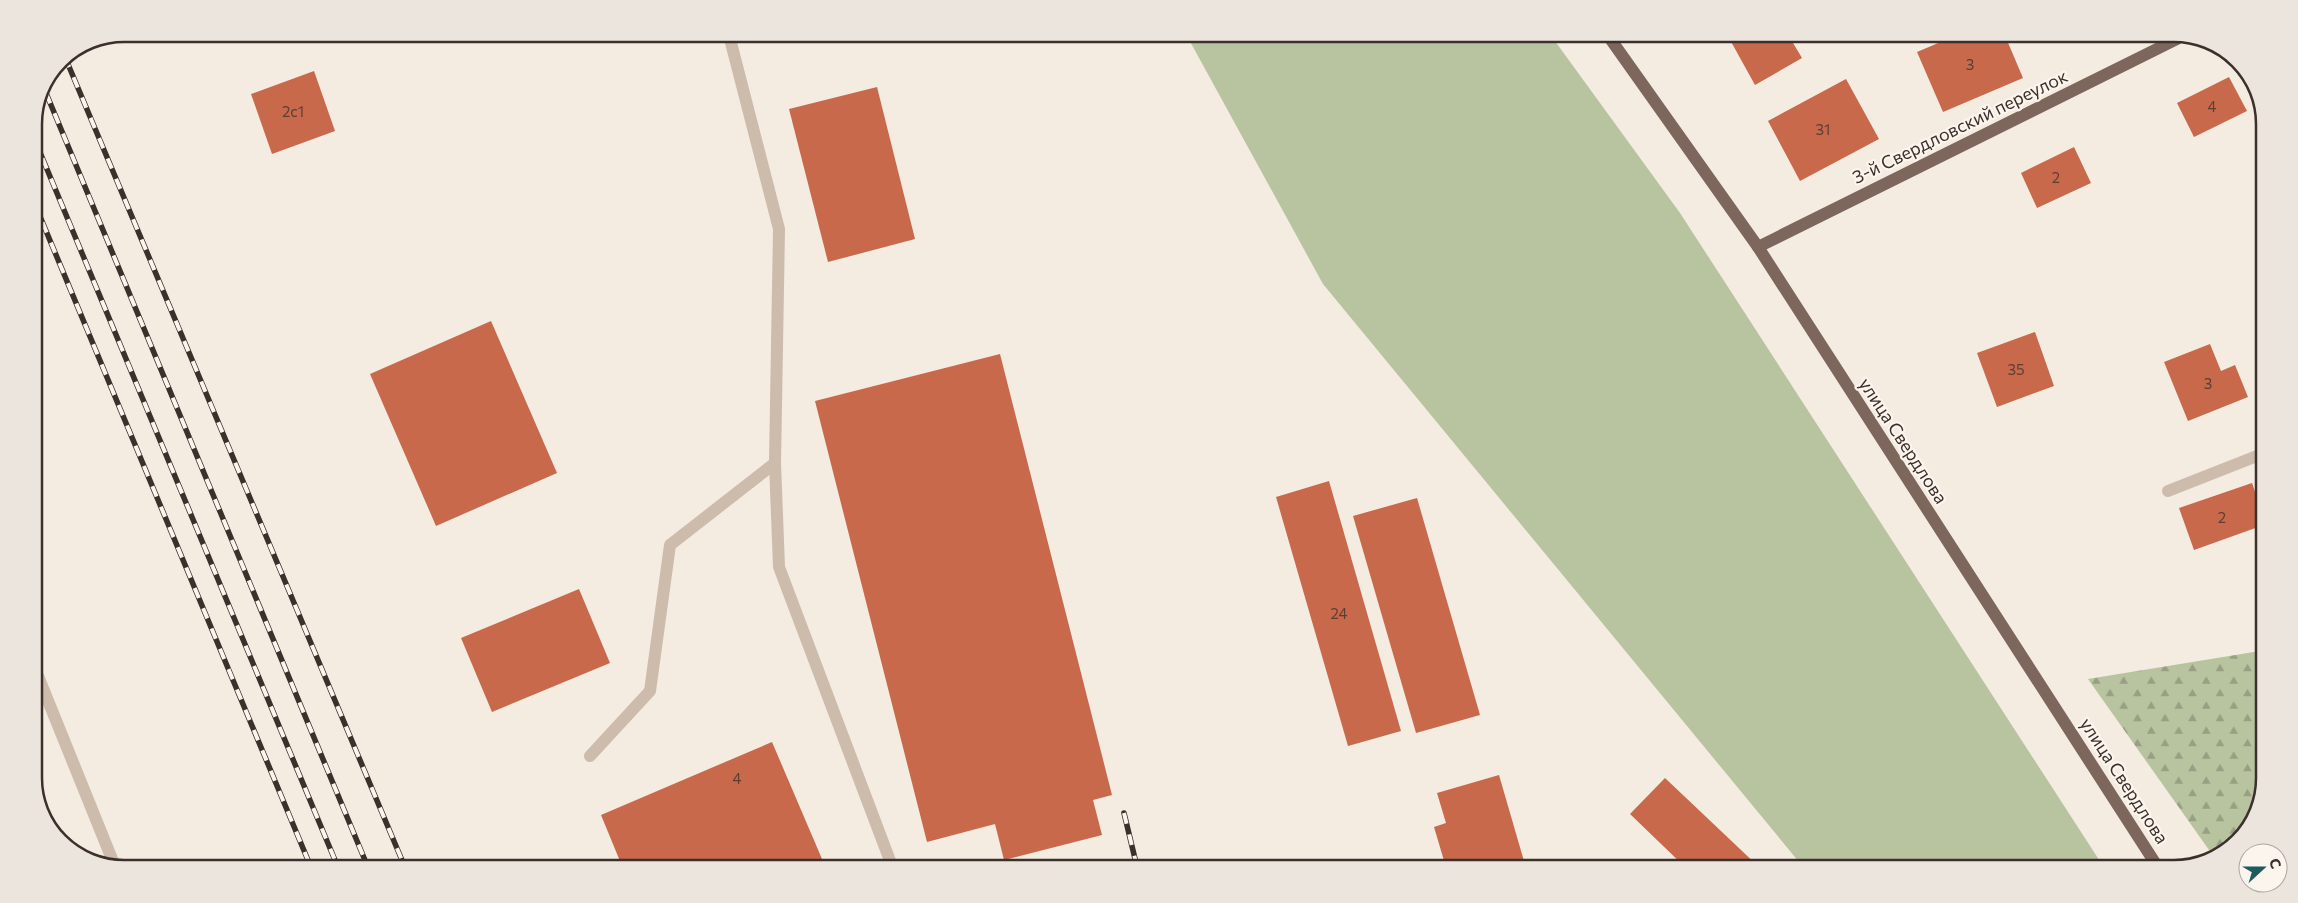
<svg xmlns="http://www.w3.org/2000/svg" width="2298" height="903" font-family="Commissioner,sans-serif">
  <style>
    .grass { fill: #b8c4a0 }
    .forest { fill: url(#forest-firs) }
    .building { fill: #c8694b }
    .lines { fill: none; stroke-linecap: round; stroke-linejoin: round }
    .minor { stroke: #cdbbac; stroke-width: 12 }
    .major { stroke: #7d675c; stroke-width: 12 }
    .rail-casing { stroke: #3b302b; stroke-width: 5.5 }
    .rail { stroke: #fbf5ee; stroke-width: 4; stroke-dasharray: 11; stroke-linecap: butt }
    .labels { text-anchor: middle; stroke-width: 4.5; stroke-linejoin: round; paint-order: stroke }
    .number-label { font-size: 15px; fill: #5e3e33 }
    .street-label { font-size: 18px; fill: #3b302b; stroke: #fbf5ee }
    .rim { fill: none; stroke: #3b302b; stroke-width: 2.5 }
  </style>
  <defs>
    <pattern id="forest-firs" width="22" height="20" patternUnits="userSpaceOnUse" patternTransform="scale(1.25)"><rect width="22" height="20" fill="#b8c4a0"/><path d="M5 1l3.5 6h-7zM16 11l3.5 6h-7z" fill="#97a083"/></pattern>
  </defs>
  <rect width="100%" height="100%" fill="#f4ebe1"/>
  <path class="grass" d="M1187 36 1552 37 1680 213 2105 869 1804 868 1323 284Z"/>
  <path class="forest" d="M2260 651 2259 808 2224 854 2214 857 2088 679Z"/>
  <g class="building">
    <path d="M1729 38H1790L1802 58 1755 85Z"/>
    <path d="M1950 38H2006L2023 78 1943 112 1917 52Z"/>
    <path d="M314 71 335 131 272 154 251 94Z"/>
    <path d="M2229 77 2247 111 2194 137 2177 103Z"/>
    <path d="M1846 79 1879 139 1800 181 1768 121Z"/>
    <path d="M877 87 915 239 828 262 789 109Z"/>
    <path d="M2074 147 2091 183 2037 208 2021 173Z"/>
    <path d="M491 321 557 473 436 526 370 374Z"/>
    <path d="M2035 332 2054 386 1997 407 1977 353Z"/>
    <path d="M2210 344 2221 371 2235 365 2248 397 2188 421 2164 362Z"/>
    <path d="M1000 354 1112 795 1093 800 1102 835 1004 860 995 824 927 842 815 401Z"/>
    <path d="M1329 481 1401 731 1348 746 1276 497Z"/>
    <path d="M2252 483 2261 509V526L2194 550 2179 508Z"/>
    <path d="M1417 498 1480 715 1416 733 1353 516Z"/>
    <path d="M579 589 610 663 492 712 461 638Z"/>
    <path d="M772 742 825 866H622L601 815Z"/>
    <path d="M1499 775 1526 868H1435L1445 864 1434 827 1446 823 1437 793Z"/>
    <path d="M1665 778 1760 868H1686L1630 814Z"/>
    <path d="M1028 859 1030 867 1002 866Z"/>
  </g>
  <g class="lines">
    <g class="minor">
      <path d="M729 35 779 229 775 463 779 567 892 866"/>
      <path d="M2168 491 2262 454"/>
      <path d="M34 666 114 864"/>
      <path d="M590 756 650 691 670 545 775 463"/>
    </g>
    <g class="major">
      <path d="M1609 37 1758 247 2159 869"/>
      <path d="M1758 247 2177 39"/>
    </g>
    <defs>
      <g id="rail">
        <path d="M65 57 404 865"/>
        <path d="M46 93 367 865"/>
        <path d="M34 138 337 865"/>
        <path d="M34 202 310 865"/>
        <path d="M1124 813 1137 867"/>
      </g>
    </defs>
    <use href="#rail" class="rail-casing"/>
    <use href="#rail" class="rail"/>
  </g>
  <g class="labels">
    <g class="number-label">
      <text x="1970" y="70">3</text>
      <text x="2212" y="112">4</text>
      <text x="293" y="117">2с1</text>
      <text x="1823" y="135">31</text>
      <text x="2056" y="183">2</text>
      <text x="2016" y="375">35</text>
      <text x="2208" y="389">3</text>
      <text x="2222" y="523">2</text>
      <text x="1339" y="619">24</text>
      <text x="737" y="784">4</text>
    </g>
    <g class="street-label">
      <text transform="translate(1960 127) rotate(-26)" y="6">3-й Свердловский переулок</text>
      <text transform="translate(1903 441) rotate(57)" y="6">улица Свердлова</text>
      <text transform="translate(2124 781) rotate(57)" y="6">улица Свердлова</text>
    </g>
  </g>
  <path d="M0 0H2298V903H0ZM124 42H2174A82 82 0 0 1 2256 124V778A82 82 0 0 1 2174 860H124A82 82 0 0 1 42 778V124A82 82 0 0 1 124 42Z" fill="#ece5de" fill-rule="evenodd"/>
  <path class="rim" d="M124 42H2174A82 82 0 0 1 2256 124V778A82 82 0 0 1 2174 860H124A82 82 0 0 1 42 778V124A82 82 0 0 1 124 42Z"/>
  <g transform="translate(2263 868) rotate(69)"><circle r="24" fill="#fbf5ee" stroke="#aea6a0"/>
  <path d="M0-4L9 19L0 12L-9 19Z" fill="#1f5a5e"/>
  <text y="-8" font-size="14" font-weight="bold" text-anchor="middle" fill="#3b302b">С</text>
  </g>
</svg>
